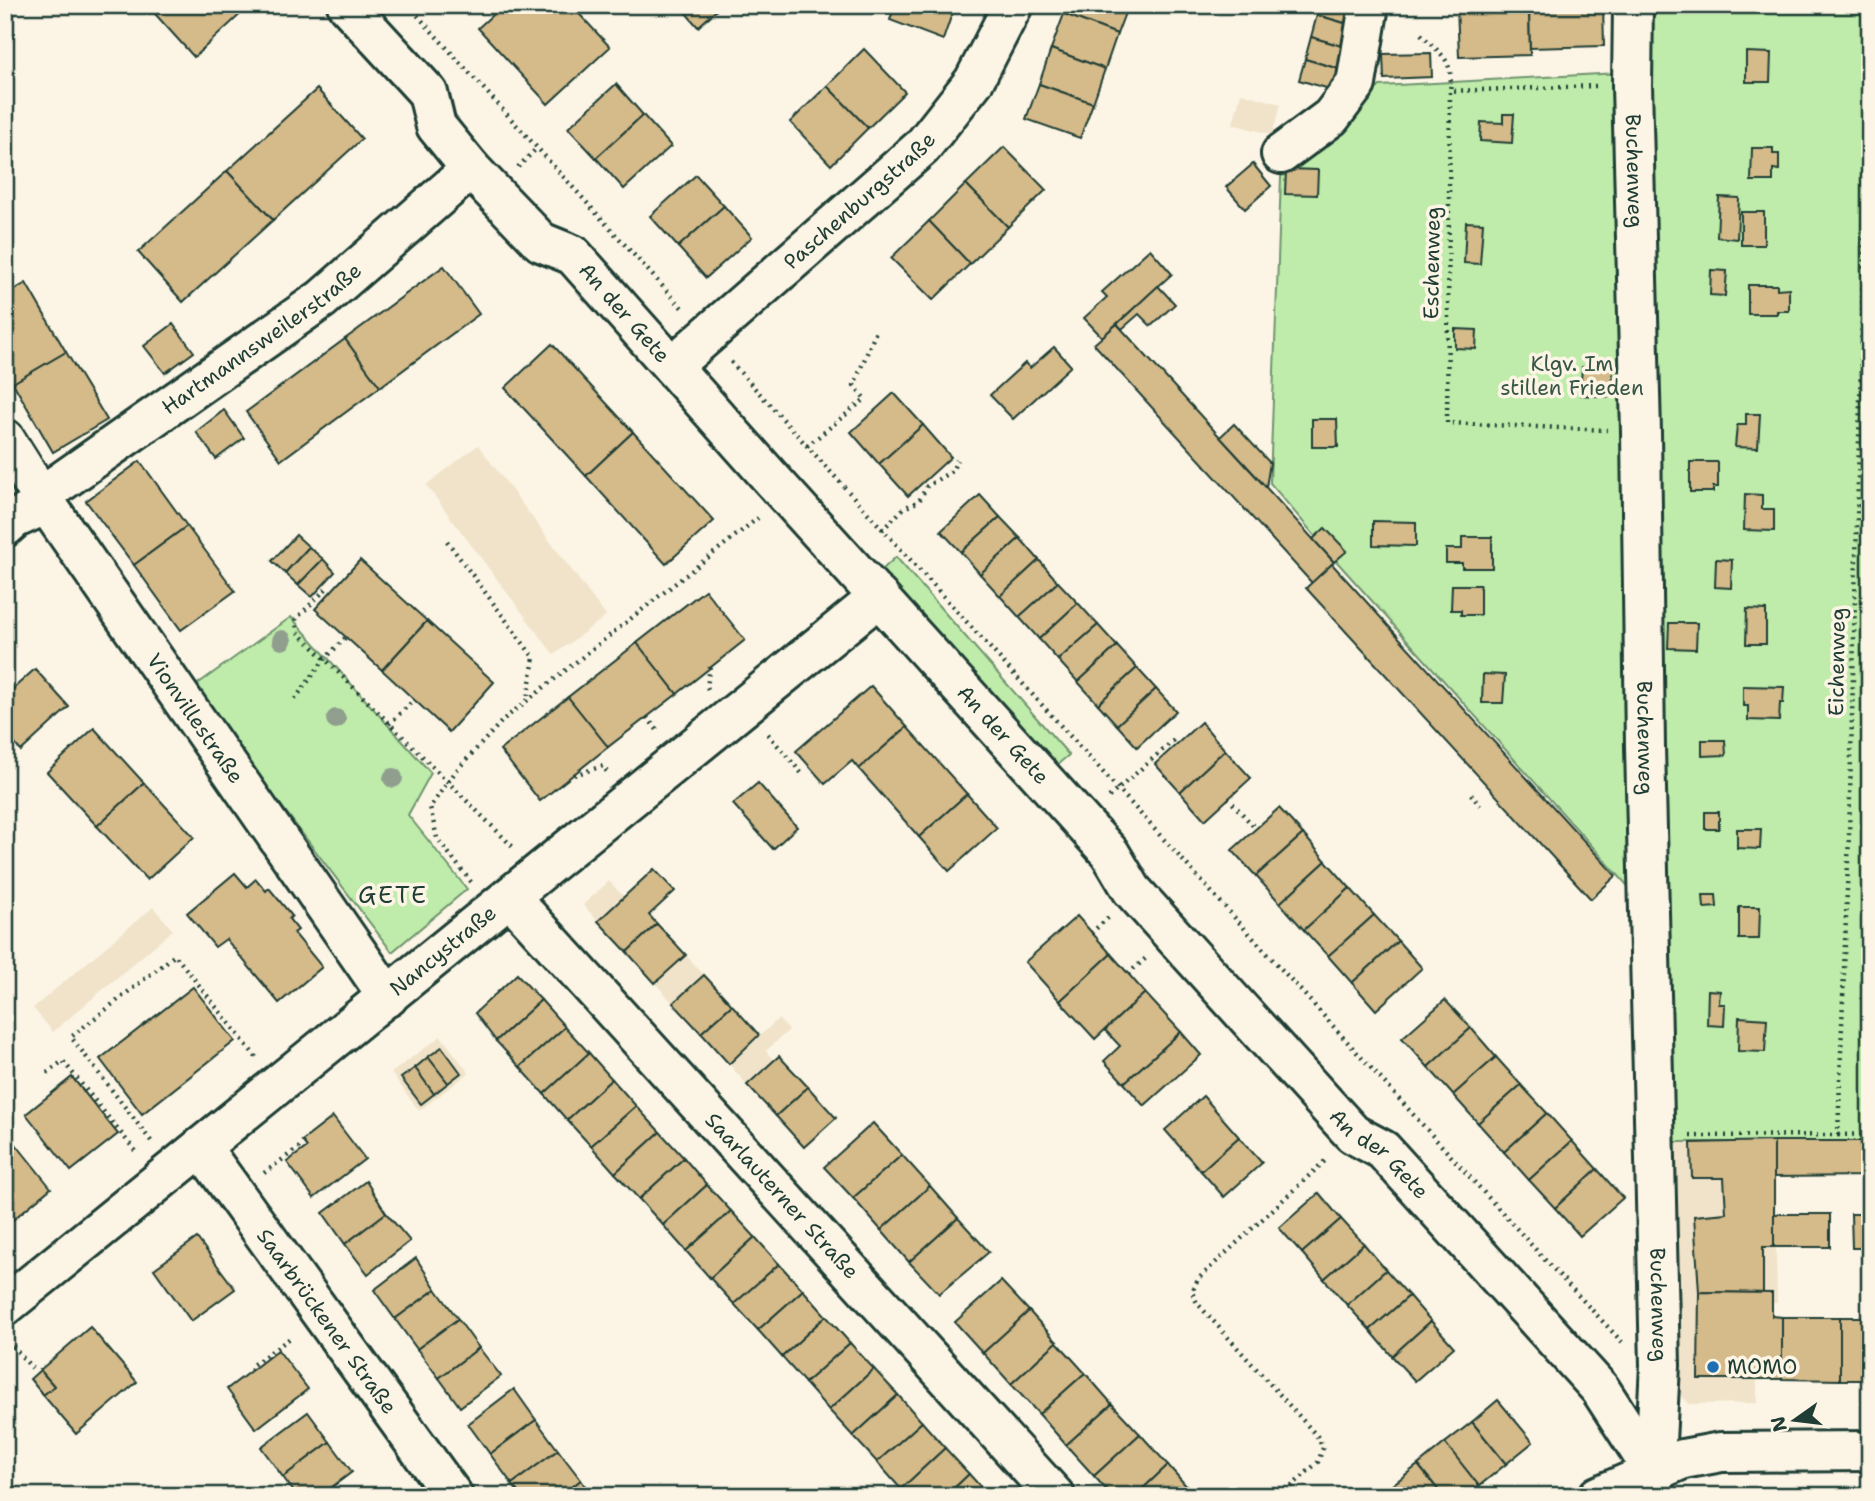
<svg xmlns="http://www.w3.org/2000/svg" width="1875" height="1501" font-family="'Shantell Sans',sans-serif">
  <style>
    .built { fill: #f0e3ca }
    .green { fill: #bfecaa; stroke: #6f946f; stroke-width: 2 }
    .building { fill: #d5ba8a; stroke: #1f3d34; stroke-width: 2 }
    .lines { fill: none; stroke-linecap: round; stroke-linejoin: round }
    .minor-casing { stroke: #1f3d34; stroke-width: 44 }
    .path { stroke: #1f3d34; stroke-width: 4.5; stroke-dasharray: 2 5; stroke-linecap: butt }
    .minor { stroke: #fcf5e5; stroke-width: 38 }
    .tree { fill: #909e8e }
    .poi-dot { fill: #1f6fb2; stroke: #fcf5e5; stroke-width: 2.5 }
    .labels { text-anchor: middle; stroke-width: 7; stroke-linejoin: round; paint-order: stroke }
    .street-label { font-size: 21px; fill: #1f3d34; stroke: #fcf5e5 }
    .park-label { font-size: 21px; fill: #375746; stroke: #fcf5e5 }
    .poi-label { font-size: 21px; fill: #1f3d34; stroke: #fcf5e5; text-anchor: start }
    .quarter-label { font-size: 24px; letter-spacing: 2px; fill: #1f3d34; stroke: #fcf5e5 }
  </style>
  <rect width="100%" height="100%" fill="#fcf5e5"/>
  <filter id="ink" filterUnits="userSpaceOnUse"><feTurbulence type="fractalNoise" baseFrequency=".0143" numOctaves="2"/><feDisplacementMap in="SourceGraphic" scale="14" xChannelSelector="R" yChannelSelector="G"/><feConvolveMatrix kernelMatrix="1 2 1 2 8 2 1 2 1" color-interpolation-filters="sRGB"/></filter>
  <g filter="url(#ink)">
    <g class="built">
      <path d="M1241 93 1281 104 1272 135 1233 124Z"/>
      <path d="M478 445 606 616 554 655 426 485Z"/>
      <path d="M609 881 624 897 598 921 583 905Z"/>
      <path d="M153 907 173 930 53 1032 33 1008Z"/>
      <path d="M686 955 704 975 673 1003 655 983Z"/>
      <path d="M778 1019 789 1030 766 1051 774 1061 747 1085 729 1064Z"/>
      <path d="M441 1036 469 1073 419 1111 391 1073Z"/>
      <path d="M1774 1139 1777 1303H1756L1757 1403 1689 1404 1665 1377 1660 1141Z"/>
    </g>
    <g class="green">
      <path d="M1617 5H1870V1142H1642L1635 894 1338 563 1270 483 1281 177 1380 86 1619 73Z"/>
      <path d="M896 557 1069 755 1047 773 871 580Z"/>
      <path d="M291 617 431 773 408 815 467 889 392 952 192 688Z"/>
    </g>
    <g class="building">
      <path d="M147 5H241L245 10 194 57Z"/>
      <path d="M503 5H571L610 47 548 104 478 28Z"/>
      <path d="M679 5H722L698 27Z"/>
      <path d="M895 5H955L943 40 890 20Z"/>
      <path d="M1067 5H1128L1117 34 1064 14Z"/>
      <path d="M1320 5H1361L1355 26 1317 15Z"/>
      <path d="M1457 5H1529L1530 55 1459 57Z"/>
      <path d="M1529 5H1603L1604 46 1530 48Z"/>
      <path d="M1064 14 1117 34 1105 69 1051 49Z"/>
      <path d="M1317 15 1351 25 1345 47 1311 37Z"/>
      <path d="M1311 37 1345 47 1339 69 1305 59Z"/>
      <path d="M864 49 905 92 868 128 827 86Z"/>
      <path d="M1051 49 1105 69 1093 103 1039 84Z"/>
      <path d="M1746 52 1771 53 1770 82H1746Z"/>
      <path d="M1431 53 1432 77 1384 79 1383 54Z"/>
      <path d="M1305 59 1339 69 1333 90 1299 80Z"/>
      <path d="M616 84 643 115 596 158 568 128Z"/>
      <path d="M1039 84 1093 103 1080 138 1026 119Z"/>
      <path d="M827 86 868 128 831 165 790 122Z"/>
      <path d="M317 89 362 139 273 220 227 171Z"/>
      <path d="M1503 114H1514L1512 143 1480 141 1481 122 1503 123Z"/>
      <path d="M643 115 671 146 624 189 596 158Z"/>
      <path d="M1004 147 1046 190 1008 227 966 184Z"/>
      <path d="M1752 148H1773V154H1779V170L1773 169V181H1751Z"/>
      <path d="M1253 164 1271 186 1245 209 1226 187Z"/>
      <path d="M1286 169 1318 170 1317 195 1285 194Z"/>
      <path d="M227 171 273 220 183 302 138 252Z"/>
      <path d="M696 175 724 206 678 247 650 216Z"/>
      <path d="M966 184 1008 227 970 264 929 221Z"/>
      <path d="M1719 197 1739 198 1737 239 1717 237Z"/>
      <path d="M724 206 752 237 706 278 678 247Z"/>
      <rect x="1741" y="212" width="23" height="33"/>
      <path d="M929 221 970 264 933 300 891 258Z"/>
      <path d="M1466 222 1483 223 1480 264 1464 263Z"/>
      <path d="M1150 249 1172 274 1102 337 1084 318 1107 297 1102 292Z"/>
      <path d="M444 266 479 314 380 387 345 339Z"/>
      <path d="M1711 270 1727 271 1725 296 1710 295Z"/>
      <path d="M26 283 66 352 13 383 5 370V295Z"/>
      <path d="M1748 285H1777V289L1789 288V311H1777V314H1748Z"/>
      <path d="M1158 286 1175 304 1151 326 1139 314 1122 329 1117 324Z"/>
      <path d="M173 324 194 352 165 373 144 346Z"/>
      <path d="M1117 324 1334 562 1312 583 1094 344Z"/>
      <path d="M1455 329 1477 330 1476 349 1455 348Z"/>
      <path d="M345 339 380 387 281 460 246 412Z"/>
      <path d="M552 344 633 432 586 476 505 388Z"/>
      <path d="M1054 347 1071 366 1013 419 990 395 1025 363 1030 368Z"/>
      <path d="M66 352 107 420 53 452 13 383Z"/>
      <path d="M1582 367 1613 369 1612 397 1580 395Z"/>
      <path d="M894 393 923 425 879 464 851 432Z"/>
      <path d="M224 410 244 438 216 459 196 432Z"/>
      <path d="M1746 414H1760L1758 448 1735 447 1737 425H1746Z"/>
      <path d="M1312 419H1337L1338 447H1312Z"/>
      <path d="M1234 424 1270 463 1266 487 1220 437Z"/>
      <path d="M923 425 951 457 908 496 879 464Z"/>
      <path d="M633 432 714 521 666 564 586 476Z"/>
      <path d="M140 461 187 526 134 565 86 501Z"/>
      <path d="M1690 462H1718V487H1713V492H1690Z"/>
      <path d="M1745 494 1762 495V509H1774V531L1744 530Z"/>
      <path d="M980 495 1000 517 961 552 941 531Z"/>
      <path d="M1000 517 1020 538 980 574 961 552Z"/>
      <path d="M1373 521 1416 522V546L1373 545Z"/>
      <path d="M187 526 235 591 181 630 134 565Z"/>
      <path d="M1325 528 1347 551 1334 562 1313 539Z"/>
      <path d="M296 535 309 547 285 573 272 561Z"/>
      <path d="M1462 537H1492V568H1462V563H1446V549H1462Z"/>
      <path d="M1020 538 1039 560 1000 596 980 574Z"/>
      <path d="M309 547 323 559 298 585 285 573Z"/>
      <path d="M323 559 335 572 312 597 298 585Z"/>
      <path d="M1716 559 1732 560 1731 588 1715 587Z"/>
      <path d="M360 560 427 621 382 670 315 609Z"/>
      <path d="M1039 560 1058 582 1019 617 1000 596Z"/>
      <path d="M1332 564 1616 876 1591 899 1306 588Z"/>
      <path d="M1058 582 1078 603 1039 639 1019 617Z"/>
      <path d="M1452 585H1480V615H1461V610H1451Z"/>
      <path d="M705 590 745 640 677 694 637 643Z"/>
      <path d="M1078 603 1098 625 1058 660 1039 639Z"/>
      <path d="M1747 609 1766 610V644H1746Z"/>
      <path d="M427 621 494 682 449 732 382 670Z"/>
      <path d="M1669 623H1697L1696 649 1668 648Z"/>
      <path d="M1098 625 1117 646 1078 682 1058 660Z"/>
      <path d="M637 643 677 694 608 747 568 697Z"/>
      <path d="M1117 646 1137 668 1098 704 1078 682Z"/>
      <path d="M1137 668 1156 689 1117 725 1098 704Z"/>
      <path d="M35 669 69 707 21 751 5 733V696Z"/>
      <path d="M1483 674 1505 675 1503 703H1482Z"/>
      <path d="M871 686 907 727 859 769 852 761 825 784 796 751Z"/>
      <path d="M1743 686 1784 687 1783 703H1780L1779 721 1748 720V706H1743Z"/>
      <path d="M1156 689 1176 711 1137 747 1117 725Z"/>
      <path d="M568 697 608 747 540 801 500 750Z"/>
      <path d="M1201 722 1225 750 1180 792 1155 764Z"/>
      <path d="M907 727 967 794 919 837 859 769Z"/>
      <path d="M94 728 144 783 97 826 47 772Z"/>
      <path d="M1702 740H1725L1726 755 1702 756Z"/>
      <path d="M1225 750 1251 778 1205 820 1180 792Z"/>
      <path d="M144 783 194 837 147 880 97 826Z"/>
      <path d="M758 783 797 827 773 849 733 804Z"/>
      <path d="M967 794 997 828 949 871 919 837Z"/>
      <path d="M1279 808 1303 834 1256 876 1232 850Z"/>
      <rect x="1705" y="812" width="14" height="17"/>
      <path d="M1737 829H1761L1760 849 1737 848Z"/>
      <path d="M1303 834 1326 861 1280 903 1256 876Z"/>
      <path d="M1326 861 1350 888 1304 930 1280 903Z"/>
      <path d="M654 869 675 891 649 915 657 924 627 952 598 921Z"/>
      <path d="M235 873 247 887 256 879 266 891 269 888 292 916 289 919 298 930 294 933 322 967 279 1003 226 939 215 947 187 913Z"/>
      <path d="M1350 888 1374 915 1328 956 1304 930Z"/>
      <path d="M1703 895H1716L1717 907 1704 908Z"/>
      <path d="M1739 907H1760L1759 939H1739Z"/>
      <path d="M1374 915 1398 941 1352 983 1328 956Z"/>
      <path d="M1077 916 1111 954 1060 1001 1025 962Z"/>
      <path d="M657 924 686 955 655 983 627 952Z"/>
      <path d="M1398 941 1422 968 1376 1010 1352 983Z"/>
      <path d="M1111 954 1145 993 1095 1039 1060 1001Z"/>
      <path d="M517 974 541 1000 496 1041 475 1013Z"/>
      <path d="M704 975 732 1005 701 1033 673 1003Z"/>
      <path d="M193 987 235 1041 142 1114 100 1059Z"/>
      <path d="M1708 990 1720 991 1719 1004H1725L1724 1026 1707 1025Z"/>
      <path d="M1145 993 1181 1032 1124 1083 1104 1061 1120 1046 1105 1030Z"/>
      <path d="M541 1000 565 1027 520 1067 496 1041Z"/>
      <path d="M1445 1000 1471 1028 1428 1067 1402 1038Z"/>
      <path d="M732 1005 759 1035 729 1064 701 1033Z"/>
      <path d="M1739 1017 1767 1019 1765 1052 1738 1051Z"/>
      <path d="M565 1027 589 1053 544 1094 520 1067Z"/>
      <path d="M1471 1028 1496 1057 1453 1095 1428 1067Z"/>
      <path d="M1181 1032 1201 1055 1144 1106 1124 1083Z"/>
      <path d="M442 1047 461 1073 448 1083 428 1057Z"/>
      <path d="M589 1053 612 1079 567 1120 544 1094Z"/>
      <path d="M779 1056 808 1087 776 1116 747 1085Z"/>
      <path d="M428 1057 448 1083 434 1094 415 1068Z"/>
      <path d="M1496 1057 1521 1085 1478 1123 1453 1095Z"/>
      <path d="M415 1068 434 1094 421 1104 401 1078Z"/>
      <path d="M72 1077 118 1134 71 1171 26 1114Z"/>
      <path d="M612 1079 636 1106 591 1146 567 1120Z"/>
      <path d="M1521 1085 1547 1113 1504 1152 1478 1123Z"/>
      <path d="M808 1087 836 1118 804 1147 776 1116Z"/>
      <path d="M1203 1096 1239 1137 1201 1171 1165 1130Z"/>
      <path d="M636 1106 660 1132 615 1173 591 1146Z"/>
      <path d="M1547 1113 1572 1141 1529 1180 1504 1152Z"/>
      <path d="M333 1117 365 1159 314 1198 287 1162 307 1147 302 1141Z"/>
      <path d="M873 1123 902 1155 853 1198 824 1167Z"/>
      <path d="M660 1132 684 1158 639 1199 615 1173Z"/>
      <path d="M1239 1137 1262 1163 1224 1197 1201 1171Z"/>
      <path d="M1572 1141 1597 1169 1555 1208 1529 1180Z"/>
      <path d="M1774 1141V1247H1763V1293L1699 1292 1694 1216 1726 1213 1724 1178H1692L1691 1143Z"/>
      <path d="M1774 1141H1870V1176L1774 1177Z"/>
      <path d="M15 1143 51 1188 9 1223 5 1218V1151Z"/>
      <path d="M902 1155 930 1186 881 1230 853 1198Z"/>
      <path d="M684 1158 707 1185 663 1225 639 1199Z"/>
      <path d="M1597 1169 1623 1198 1580 1236 1555 1208Z"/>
      <path d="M366 1181 386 1213 345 1244 323 1213Z"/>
      <path d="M707 1185 731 1211 686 1251 663 1225Z"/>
      <path d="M930 1186 958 1218 909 1262 881 1230Z"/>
      <path d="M1319 1193 1341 1219 1302 1253 1279 1228Z"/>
      <path d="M731 1211 755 1237 710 1278 686 1251Z"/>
      <path d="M386 1213 410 1241 368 1274 345 1244Z"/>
      <rect x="1774" y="1214" width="56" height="33"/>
      <path d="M1851 1214H1870V1248H1852Z"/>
      <path d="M958 1218 989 1252 939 1294 909 1262Z"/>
      <path d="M1341 1219 1364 1244 1324 1279 1302 1253Z"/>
      <path d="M755 1237 779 1264 734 1304 710 1278Z"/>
      <path d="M197 1238 235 1289 191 1321 154 1269Z"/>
      <path d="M1364 1244 1386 1270 1347 1305 1324 1279Z"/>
      <path d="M416 1258 436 1289 395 1319 374 1290Z"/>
      <path d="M779 1264 803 1290 758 1330 734 1304Z"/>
      <path d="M1386 1270 1409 1296 1370 1330 1347 1305Z"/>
      <path d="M1001 1281 1029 1311 983 1353 955 1322Z"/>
      <path d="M436 1289 458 1319 417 1349 395 1319Z"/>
      <path d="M803 1290 826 1316 782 1357 758 1330Z"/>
      <path d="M1699 1292 1772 1293V1316L1782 1317V1379H1698Z"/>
      <path d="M1409 1296 1431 1321 1392 1356 1370 1330Z"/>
      <path d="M1029 1311 1057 1342 1011 1384 983 1353Z"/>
      <path d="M826 1316 850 1343 805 1383 782 1357Z"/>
      <path d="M1782 1317H1840V1380L1782 1379Z"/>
      <rect x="1840" y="1317" width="30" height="63"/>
      <path d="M458 1319 479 1348 439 1378 417 1349Z"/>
      <path d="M1431 1321 1454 1347 1415 1381 1392 1356Z"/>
      <path d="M90 1327 137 1382 76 1434 43 1395 54 1386 40 1370Z"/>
      <path d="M1057 1342 1085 1373 1039 1414 1011 1384Z"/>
      <path d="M850 1343 874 1369 829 1410 805 1383Z"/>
      <path d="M479 1348 501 1376 460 1407 439 1378Z"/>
      <path d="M278 1350 308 1389 256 1429 227 1389Z"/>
      <path d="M874 1369 898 1395 853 1436 829 1410Z"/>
      <path d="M40 1370 54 1386 43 1395 30 1379Z"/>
      <path d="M1085 1373 1112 1404 1066 1445 1039 1414Z"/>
      <path d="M514 1389 536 1420 490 1454 468 1424Z"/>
      <path d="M898 1395 922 1422 877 1462 853 1436Z"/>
      <path d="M1498 1400 1533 1442 1506 1464 1472 1422Z"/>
      <path d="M1112 1404 1140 1434 1094 1476 1066 1445Z"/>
      <path d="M308 1412 330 1442 283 1477 261 1447Z"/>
      <path d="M536 1420 558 1450 512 1484 490 1454Z"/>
      <path d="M922 1422 945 1448 901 1489 877 1462Z"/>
      <path d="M1472 1422 1506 1464 1479 1486 1445 1443Z"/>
      <path d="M1140 1434 1168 1465 1135 1496H1112L1094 1476Z"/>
      <path d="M330 1442 352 1472 320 1496H297L283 1477Z"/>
      <path d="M1445 1443 1479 1486 1467 1496H1443L1418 1465Z"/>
      <path d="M945 1448 969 1474 946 1496H907L901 1489Z"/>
      <path d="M558 1450 581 1480 560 1496H521L512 1484Z"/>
      <path d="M1168 1465 1195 1496H1135Z"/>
      <path d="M1418 1465 1443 1496H1399L1391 1486Z"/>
      <path d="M969 1474 989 1496H946Z"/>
      <path d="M581 1480 592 1496H560Z"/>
    </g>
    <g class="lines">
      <defs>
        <g id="minor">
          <path id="s1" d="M347 5 428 93 436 126 471 169 541 242 573 255 769 476 1110 853 1132 890 1353 1134 1383 1150 1600 1389 1653 1471"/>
          <path id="s2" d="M1633 5 1632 85 1641 432 1645 747 1660 1365 1654 1480"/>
          <path d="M1281 154 1331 117 1356 84 1369 5"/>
          <path id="s3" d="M672 366 922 147 974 81 1013 5"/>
          <path id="s4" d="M5 439 41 496 388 997"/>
          <path id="s5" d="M41 496 322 299 471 169"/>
          <path d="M5 527 14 519 47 504"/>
          <path id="s6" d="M510 897 1055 1496"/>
          <path id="s7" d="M201 1147 453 1496"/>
          <path id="s8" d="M5 1306 879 597"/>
          <path d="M1598 1496 1683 1459 1721 1452 1870 1451"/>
        </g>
      </defs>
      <use href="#minor" class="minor-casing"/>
      <g class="path">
        <path d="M408 5 683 309"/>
        <path d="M1421 34C1441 55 1454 59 1450 91"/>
        <path d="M1596 86 1450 91 1447 423 1607 430"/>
        <path d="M518 167 537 148"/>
        <path d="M731 362 1546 1261 1622 1342"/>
        <path d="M807 446 865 399 854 385 877 329"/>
        <path d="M882 530 904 508 919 501 927 486 952 471 957 460"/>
        <path d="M447 541 534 658 527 700"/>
        <path d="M326 589 296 619 297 631 514 848"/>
        <path d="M708 689 707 687 710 667"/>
        <path d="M295 699 324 660 346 637"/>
        <path d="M647 717 658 731"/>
        <path d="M389 724 414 700"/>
        <path d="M768 734 803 775"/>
        <path d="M574 775 603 766 607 772"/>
        <path d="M1471 794 1480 806"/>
        <path d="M1109 797 1174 740 1177 744"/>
        <path d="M1228 798 1256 829"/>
        <path d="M471 882 437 838 430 807 456 771 504 719 758 518"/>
        <path d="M1091 933 1109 917"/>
        <path d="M1128 974 1146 958"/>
        <path d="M47 1073 63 1061 137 1153"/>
        <path d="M1838 1135 1870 1134"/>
        <path d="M1690 1136 1838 1135 1849 835 1870 5"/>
        <path d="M151 1141 71 1037 175 955 256 1057"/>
        <path d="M264 1173 305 1143"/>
        <path d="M8 1341 32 1368"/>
        <path d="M252 1370 251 1366 293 1336"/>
        <path d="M1281 1496 1318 1462 1323 1448 1317 1436 1197 1303 1192 1292 1198 1279 1327 1159"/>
      </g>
      <use href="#minor" class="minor"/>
    </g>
    <g class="tree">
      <circle cx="282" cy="640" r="10"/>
      <circle cx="336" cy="719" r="10"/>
      <circle cx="393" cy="778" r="10"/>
    </g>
  </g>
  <circle class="poi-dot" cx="1713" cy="1367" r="7"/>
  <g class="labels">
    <g class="street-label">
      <text dy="7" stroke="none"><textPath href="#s2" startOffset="166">Buchenweg</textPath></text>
      <text dy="7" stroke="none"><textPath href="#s3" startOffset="250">Paschenburgstraße</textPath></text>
      <text transform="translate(1432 263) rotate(-89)" y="7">Eschenweg</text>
      <text dy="7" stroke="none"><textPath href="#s1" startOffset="422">An der Gete</textPath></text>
      <text dy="7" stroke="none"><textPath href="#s5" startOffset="271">Hartmannsweilerstraße</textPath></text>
      <text transform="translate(1837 662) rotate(-89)" y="7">Eichenweg</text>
      <text dy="7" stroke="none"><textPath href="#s4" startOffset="338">Vionvillestraße</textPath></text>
      <text dy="7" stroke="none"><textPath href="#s1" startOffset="989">An der Gete</textPath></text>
      <text dy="7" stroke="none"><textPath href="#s2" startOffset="733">Buchenweg</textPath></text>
      <text dy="7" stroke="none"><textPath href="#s8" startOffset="564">Nancystraße</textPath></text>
      <text dy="7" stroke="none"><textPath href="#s1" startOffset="1554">An der Gete</textPath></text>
      <text dy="7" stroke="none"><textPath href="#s6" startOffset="404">Saarlauterner Straße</textPath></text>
      <text dy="7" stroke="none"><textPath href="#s2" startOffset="1300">Buchenweg</textPath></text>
      <text dy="7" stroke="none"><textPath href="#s7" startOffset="215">Saarbrückener Straße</textPath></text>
    </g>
    <g class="park-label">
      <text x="1572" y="371">Klgv. Im<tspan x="1572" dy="24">stillen Frieden</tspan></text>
    </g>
    <g class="poi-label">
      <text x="1727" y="1374">MOMO</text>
    </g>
    <g class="quarter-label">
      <text x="393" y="903">GETE</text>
    </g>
  </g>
  <rect width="1875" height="1501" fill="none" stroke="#fcf5e5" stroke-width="28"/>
  <rect x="14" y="14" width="1847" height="1473" fill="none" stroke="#1f3d34" stroke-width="2.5" filter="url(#ink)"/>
  <g transform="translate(1795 1420) rotate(256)" stroke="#fcf5e5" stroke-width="5" paint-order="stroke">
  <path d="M0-5L12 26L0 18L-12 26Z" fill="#1f3d34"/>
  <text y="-10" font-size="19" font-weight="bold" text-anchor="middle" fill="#1f3d34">N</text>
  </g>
</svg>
